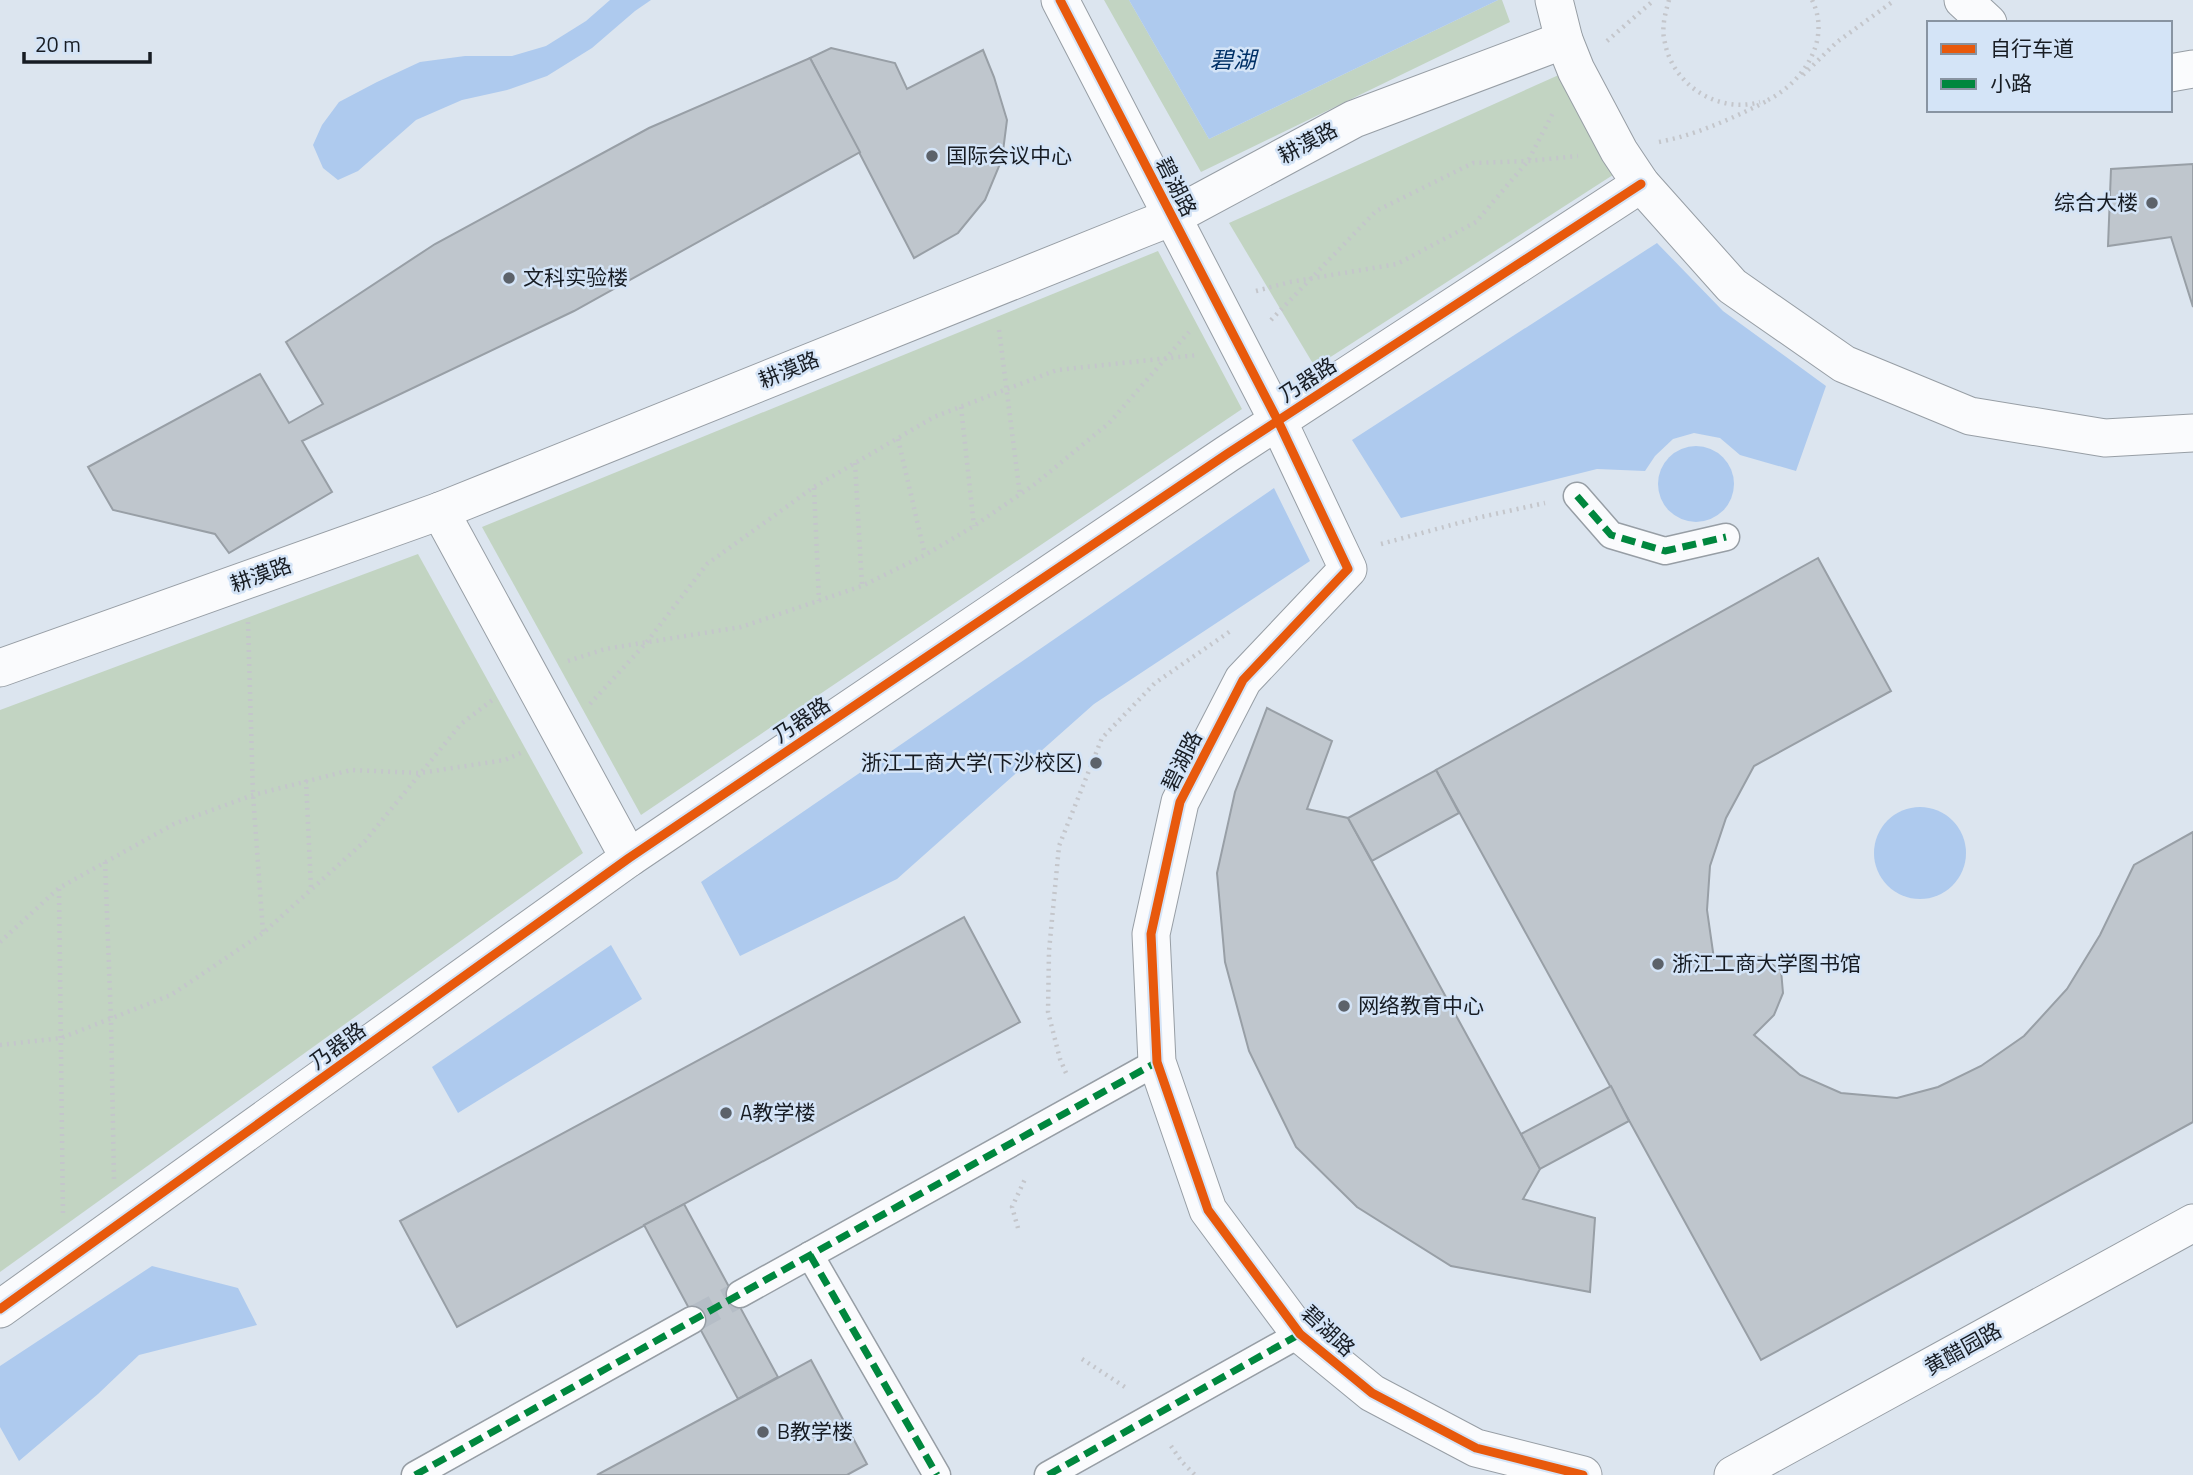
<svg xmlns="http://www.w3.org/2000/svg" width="2193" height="1475" font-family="'Titillium Web','Noto Sans SC',sans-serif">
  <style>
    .green { fill: #c2d4c2 }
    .water { fill: #aecaee }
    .building { fill: #bfc6cd; stroke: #989fa6; stroke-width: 2 }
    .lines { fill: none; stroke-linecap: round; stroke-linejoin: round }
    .pedestrian-tunnel { stroke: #b5bdc6; stroke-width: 26; stroke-dasharray: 26 13; stroke-linecap: butt }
    .pedestrian-casing { stroke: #979ea5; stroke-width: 29 }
    .minor-casing { stroke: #979ea5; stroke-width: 39 }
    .path { stroke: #c4c6cb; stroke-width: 4.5; stroke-dasharray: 2 5; stroke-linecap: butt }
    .pedestrian { stroke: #fafbfd; stroke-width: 26 }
    .minor { stroke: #fafbfd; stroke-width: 37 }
    .quiet { stroke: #00873e; stroke-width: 7; stroke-dasharray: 14 7; stroke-linecap: butt }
    .cycleway-casing { stroke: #d4e4f7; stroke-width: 13 }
    .cycleway { stroke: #e8590c; stroke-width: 9 }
    .poi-dot { fill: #5c626a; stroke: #d4e4f7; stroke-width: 2.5 }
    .labels { text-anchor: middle; stroke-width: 5; stroke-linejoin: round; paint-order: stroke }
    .street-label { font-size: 21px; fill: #171c23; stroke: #d4e4f7 }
    .poi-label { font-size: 21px; fill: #171c23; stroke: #d4e4f7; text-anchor: start }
    .water-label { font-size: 23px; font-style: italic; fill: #003066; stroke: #d4e4f7 }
  </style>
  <rect width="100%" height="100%" fill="#dce5ef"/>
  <g class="green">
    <path d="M1104 0H1129L1209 139 1498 0H1502L1510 22 1201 172Z"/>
    <path d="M1561 74 1616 173 1315 367 1229 223Z"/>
    <path d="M1158 251 1242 409 641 815 482 527Z"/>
    <path d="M418 554 583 853 0 1272V710Z"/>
  </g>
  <g class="water">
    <path d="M610 0H651L635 11 592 48 547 76 507 90 462 100 416 120 358 171 338 180 323 168 313 145 322 125 339 102 377 82 420 62 465 56H512L546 46 586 21Z"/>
    <path d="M1129 0H1498L1209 139Z"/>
    <path d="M1657 243 1723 311 1826 386 1796 471 1740 455 1720 438 1694 433 1673 439 1655 456 1645 471 1597 469 1401 518 1352 440Z"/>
    <circle cx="1696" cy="484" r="38"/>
    <path d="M1274 488 1310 561 1094 704 897 879 740 956 701 882Z"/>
    <circle cx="1920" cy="853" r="46"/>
    <path d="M611 945 642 999 458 1113 432 1067Z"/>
    <path d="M152 1266 238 1288 257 1325 139 1355 98 1394 19 1461 0 1427V1366Z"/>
  </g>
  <g class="building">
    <path d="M831 48 895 63 907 89 983 50 994 77 1007 120 1002 159 985 200 958 233 914 258 810 58Z"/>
    <path d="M810 58 860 152 574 311 302 441 332 492 229 553 215 534 113 510 88 467 260 374 289 423 323 404 286 342 435 244 649 128Z"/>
    <path d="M2193 164V307L2171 237 2108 246 2111 169Z"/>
    <path d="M1818 558 1891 691 1754 766 1726 818 1710 866 1707 910 1714 959 1738 955 1761 957 1781 970 1783 993 1774 1015 1754 1035 1800 1075 1841 1093 1897 1098 1938 1087 1981 1066 2024 1036 2067 989 2100 935 2134 865 2193 832V1122L1761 1360 1436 770Z"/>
    <path d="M1267 708 1332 741 1307 809 1348 818 1540 1169 1523 1199 1595 1218 1590 1292 1451 1266 1357 1207 1296 1147 1249 1051 1225 962 1217 873 1235 792Z"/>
    <path d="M1436 770 1459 813 1372 861 1348 818Z"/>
    <path d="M964 917 1020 1022 457 1327 400 1221Z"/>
    <path d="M1611 1086 1629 1121 1540 1169 1521 1134Z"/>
    <path d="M684 1204 778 1377 738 1399 644 1225Z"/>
    <path d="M811 1360 867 1464 847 1475H597Z"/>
  </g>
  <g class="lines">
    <path class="pedestrian-tunnel" d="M692 1320 740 1294"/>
    <defs>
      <g id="pedestrian">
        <path d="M1577 496 1611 535 1665 551 1726 537"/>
        <path d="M810 1255 937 1475"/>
        <path d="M740 1294 1157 1062"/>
        <path d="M415 1475 692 1320"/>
        <path d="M1048 1475 1300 1334"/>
      </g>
      <g id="minor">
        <path d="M1060 0 1278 421 1348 569 1243 680 1180 802 1151 934 1157 1062 1208 1210 1300 1334 1372 1393 1476 1448 1583 1475"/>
        <path d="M1554 0 1564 40 1576 70 1619 151 1641 184 1732 286 1844 364 1970 416 2105 438 2193 433"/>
        <path d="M1963 0 1988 23"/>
        <path d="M2170 73 2193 69"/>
        <path d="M440 511 629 858"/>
        <path d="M0 668 440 511 1144 228 1172 217 1354 119 1564 40"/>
        <path d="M0 1309 629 858 1227 454 1641 184"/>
        <path d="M1733 1475 2193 1223"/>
      </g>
    </defs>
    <use href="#pedestrian" class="pedestrian-casing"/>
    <use href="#minor" class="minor-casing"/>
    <g class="path">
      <path d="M1669 0C1665 14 1661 29 1665 43 1673 85 1718 114 1760 102"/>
      <path d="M1607 41 1654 0"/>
      <path d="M1803 75 1837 42 1895 0"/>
      <path d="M1768 100C1803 82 1832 40 1812 0"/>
      <path d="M1659 142C1699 134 1733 118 1769 100"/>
      <path d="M1256 291 1290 282 1397 264 1476 222 1528 161 1554 111"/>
      <path d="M1271 320 1376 211 1473 163 1528 161 1578 156"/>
      <path d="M999 330 1020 495"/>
      <path d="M961 407 974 526"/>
      <path d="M898 439 925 555"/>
      <path d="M855 463 862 585"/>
      <path d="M814 488 819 601"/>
      <path d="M1381 544 1481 517 1545 503"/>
      <path d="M248 622 253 795 263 932"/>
      <path d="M568 661 605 649 741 627 862 586 925 555 974 526 1035 484 1109 423 1189 332"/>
      <path d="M590 704 646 643 707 564 814 487 934 417 1057 370 1198 355"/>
      <path d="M306 780 311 888"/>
      <path d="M105 862 111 1019 114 1180"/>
      <path d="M59 889 63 1216"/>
      <path d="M0 942 59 888 174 824 253 795 351 770 420 773 505 760 525 751"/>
      <path d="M0 1045 61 1038 171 995 263 933 365 841 461 724 495 698"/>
      <path d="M1066 1073 1060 1059 1048 1012 1049 951 1059 846 1102 738 1155 683 1232 630"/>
      <path d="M1018 1228 1012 1207 1026 1177"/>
      <path d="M1082 1359 1128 1389"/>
      <path d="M1171 1446 1182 1462 1195 1475"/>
    </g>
    <use href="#pedestrian" class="pedestrian"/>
    <use href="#minor" class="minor"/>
    <g class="quiet">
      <path d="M1577 496 1611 535 1665 551 1726 537"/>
      <path d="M810 1255 937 1475"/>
      <path d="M415 1475 1157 1062"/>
      <path d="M1048 1475 1300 1334"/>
    </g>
    <defs>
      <g id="cycleway">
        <path d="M1060 0 1278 421 1348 569 1243 680 1180 802 1151 934 1157 1062 1208 1210 1300 1334 1372 1393 1476 1448 1583 1475"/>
        <path d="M0 1309 629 858 1227 454 1641 184"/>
      </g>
    </defs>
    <use href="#cycleway" class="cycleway-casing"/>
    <use href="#cycleway" class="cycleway"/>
  </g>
  <g class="poi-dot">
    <circle cx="932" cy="156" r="7"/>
    <circle cx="2152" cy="203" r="7"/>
    <circle cx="509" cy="278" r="7"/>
    <circle cx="1096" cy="763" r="7"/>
    <circle cx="1658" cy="964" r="7"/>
    <circle cx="1344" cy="1006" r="7"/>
    <circle cx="726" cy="1113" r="7"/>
    <circle cx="763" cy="1432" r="7"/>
  </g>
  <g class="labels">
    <g class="street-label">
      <text transform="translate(1308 143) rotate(-28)" y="7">耕漠路</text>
      <text transform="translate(1176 187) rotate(63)" y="7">碧湖路</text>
      <text transform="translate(789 370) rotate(-22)" y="7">耕漠路</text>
      <text transform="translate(1308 380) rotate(-33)" y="7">乃器路</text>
      <text transform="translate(261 575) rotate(-20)" y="7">耕漠路</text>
      <text transform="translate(802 720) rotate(-34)" y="7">乃器路</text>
      <text transform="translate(1182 761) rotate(-64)" y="7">碧湖路</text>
      <text transform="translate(338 1046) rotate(-36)" y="7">乃器路</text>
      <text transform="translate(1328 1331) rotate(43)" y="7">碧湖路</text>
      <text transform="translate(1963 1349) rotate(-29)" y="7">黄醋园路</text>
    </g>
    <g class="poi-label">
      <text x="946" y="163">国际会议中心</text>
      <text x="2138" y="210" text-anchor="end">综合大楼</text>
      <text x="523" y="285">文科实验楼</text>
      <text x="1082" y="770" text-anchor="end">浙江工商大学(下沙校区)</text>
      <text x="1672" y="971">浙江工商大学图书馆</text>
      <text x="1358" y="1013">网络教育中心</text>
      <text x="740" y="1120">A教学楼</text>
      <text x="777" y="1439">B教学楼</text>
    </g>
    <g class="water-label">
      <text x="1233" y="68">碧湖</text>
    </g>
  </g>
  <rect x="1927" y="21" width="245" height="91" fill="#d4e4f7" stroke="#8894a2" stroke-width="2"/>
  <rect x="1941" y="44" width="35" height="10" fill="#e8590c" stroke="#8894a2" stroke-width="2"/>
  <text x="1990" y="56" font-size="21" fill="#171c23">自行车道</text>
  <rect x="1941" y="79" width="35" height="10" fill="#00873e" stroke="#8894a2" stroke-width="2"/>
  <text x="1990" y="91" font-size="21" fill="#171c23">小路</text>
  <path d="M24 52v10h126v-10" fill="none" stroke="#171c23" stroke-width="3.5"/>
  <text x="35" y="52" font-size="21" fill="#171c23" stroke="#d4e4f7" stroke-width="5" paint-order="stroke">20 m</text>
</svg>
